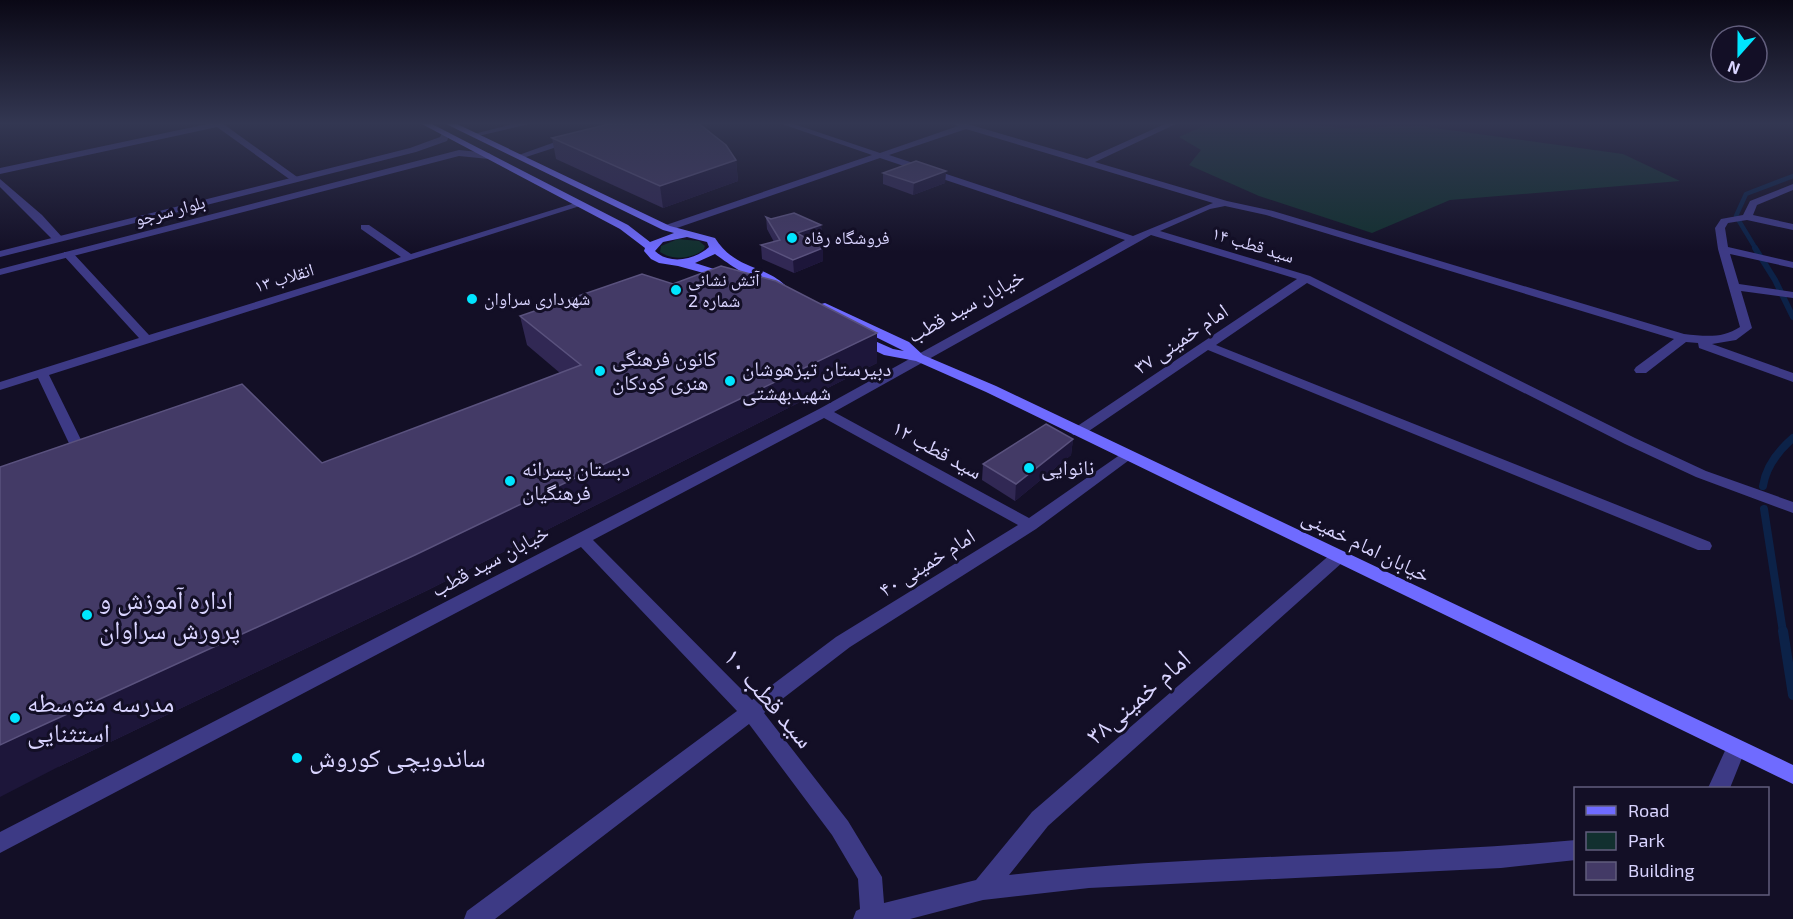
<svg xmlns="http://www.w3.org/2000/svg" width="1793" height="919" font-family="'Exo 2','Noto Naskh Arabic',sans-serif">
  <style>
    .green { fill: #12302f }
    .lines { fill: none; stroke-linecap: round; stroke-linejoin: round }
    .stream-far3 { stroke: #0c2248; stroke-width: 4.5 }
    .stream-far2 { stroke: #0c2248; stroke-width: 6 }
    .stream-far1 { stroke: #0c2248; stroke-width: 8 }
    .stream { stroke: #0c2248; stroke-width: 10 }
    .minor { fill: #3d3a85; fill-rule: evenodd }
    .tertiary { fill: #3d3a85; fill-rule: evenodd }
    .secondary { fill: #6f6bff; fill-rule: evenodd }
    .wall { fill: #312854 }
    .shaded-wall { fill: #1d163a }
    .building { fill: #433a66; stroke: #5a527e; stroke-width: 1.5 }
    .poi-dot { fill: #00e5ff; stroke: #130f26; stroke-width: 2 }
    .labels { text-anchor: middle; stroke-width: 6; stroke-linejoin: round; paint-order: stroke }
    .far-street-label { font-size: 18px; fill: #d9d4ff; stroke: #130f26 }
    .far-poi-label { font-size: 18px; fill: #d9d4ff; stroke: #130f26; text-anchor: start }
    .street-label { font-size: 21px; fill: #d9d4ff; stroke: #130f26 }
    .poi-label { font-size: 21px; fill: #d9d4ff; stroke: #130f26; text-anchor: start }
    .near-poi-label { font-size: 26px; fill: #d9d4ff; stroke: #130f26; text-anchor: start }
    .near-street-label { font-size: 26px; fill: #d9d4ff; stroke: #130f26 }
  </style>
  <rect width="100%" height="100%" fill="#130f26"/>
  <g class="green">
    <path d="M1210 123H1289L1344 128 1420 126 1623 154 1680 181 1450 200 1372 233 1259 196 1189 165 1201 150 1179 137Z"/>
    <path d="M678 239 699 241 705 246 704 249C693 259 673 261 660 252L661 246Z"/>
  </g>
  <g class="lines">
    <path class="stream-far3" d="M1756 249 1736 216 1746 194 1793 176"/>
    <path class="stream-far2" d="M1755 248 1775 280 1793 317"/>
    <g class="stream-far1">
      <path d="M1763 486C1766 466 1778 451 1793 438"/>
      <path d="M1764 509 1783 632"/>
    </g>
    <path class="stream" d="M1783 631 1793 695"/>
    <g class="minor">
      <path d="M212 123H222L300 179 292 181 217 127 0 174V168Z"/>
      <path d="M779 123H791L880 153 958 126 951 123H964L1087 159 1167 123H1178L1095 162 1227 201 1273 211 1684 334C1704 336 1722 339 1740 327L1718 249 1715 228 1721 219 1743 215 1750 201 1793 184V190L1757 205 1753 215 1793 224V230L1747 220 1728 223 1725 228 1728 247 1793 262V268L1730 254 1739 284 1793 292V298L1741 291 1752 328 1736 340 1712 344 1793 373V382L1699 348 1698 343 1686 342 1646 373H1636L1634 370 1636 367 1674 339 1266 215 1225 206 1210 209 1160 231 1310 276 1635 438 1706 471 1793 502V513L1696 477 1625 444 1307 283 1216 345 1710 542 1712 546 1710 550H1698L1208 350 1083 435H1073L1071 432 1073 429 1297 279 1151 235 834 412 1029 518 1124 452H1134L1136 455 1036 529 850 647 764 713 848 821 882 877 884 903 976 880 1032 812 1332 553H1344L1347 557 1344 561 1048 826 1009 875C1197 854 1387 857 1576 840V860L1501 868 1089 888 983 900 910 919H853L856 911 860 909 858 879 832 835 749 724 495 919H464L467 911 737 711 581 547 0 853V832L819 409 1125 240 880 158 671 230H663V226L872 155ZM966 129 1213 203 1133 236 889 155ZM824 418 1018 525 836 637 752 700 593 540Z"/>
      <path d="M0 179 42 215 62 237V241H54L0 187Z"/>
      <path d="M575 203 583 205 49 375 90 458 88 461H78L76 458 38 378 0 390V382L139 338 64 256V252H72L149 335 401 257 361 229V225H369L411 254Z"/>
      <path d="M1736 739 1743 742 1746 748 1730 788H1708L1729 742Z"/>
    </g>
    <g class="tertiary">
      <path d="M517 123H533L474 137 470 135Z"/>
      <path d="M443 131 450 133 447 141 416 152 0 257V251L410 148 440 137Z"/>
      <path d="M572 136 576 139 575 141 523 158 516 156Z"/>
      <path d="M459 150 489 153 493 156 489 159 459 156 0 275V269Z"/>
    </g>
    <g class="secondary">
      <path d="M420 123H430L628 225 650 242 674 233 663 230 444 123H455L670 226 715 238C734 269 764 265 785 285L783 287C766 291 729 264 715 254L695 263 733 275V279L729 280 678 266 659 263 651 259 644 251 645 248 620 229ZM687 237 707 242 709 247C695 260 669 265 655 251L663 242Z"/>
      <path d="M825 303 909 342 923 355 996 386 1793 765V784L986 392 916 361 884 355 855 341 853 338 855 335 859 334 893 349 904 351 821 310V304Z"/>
    </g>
  </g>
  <g class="wall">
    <path d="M552 138 736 160 738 181 663 208 556 159Z"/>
    <path d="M946 171 945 183 913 195 883 184V173Z"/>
    <path d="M766 217 771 219 821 225 822 237 811 241 823 248V261L794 273 762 259 761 245 774 242 767 229Z"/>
    <path d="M673 284 877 333V363L428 590 58 767 560 373 527 345 520 316Z"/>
    <path d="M1073 439 1071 455 1015 501 982 480 983 464Z"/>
  </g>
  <g class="shaded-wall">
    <path d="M736 160 738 181 663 208 660 186Z"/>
    <path d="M946 171 945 183 913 195 914 183Z"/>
    <path d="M821 225 822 237 798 246 797 233Z"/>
    <path d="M823 248V261L794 273 793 260Z"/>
    <path d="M877 333V363L428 590 58 767 0 797V745Z"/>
    <path d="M1073 439 1071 455 1015 501 1016 484Z"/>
  </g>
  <g class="building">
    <path d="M613 123H698L726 145 736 160 660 186 552 138Z"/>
    <path d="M916 161 946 171 914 183 883 173Z"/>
    <path d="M794 213 821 225 797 233 823 248 793 260 761 245 780 240 766 217 771 219Z"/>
    <path d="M721 266 776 281 877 333 415 555 30 731 0 745V467L242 384 322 463 581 365 520 316 642 274 673 284Z"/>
    <path d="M1046 424 1073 439 1016 484 983 464Z"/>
  </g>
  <linearGradient id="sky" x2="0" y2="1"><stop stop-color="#0a0815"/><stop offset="0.49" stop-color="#333752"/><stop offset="1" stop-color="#333752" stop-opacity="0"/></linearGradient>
  <rect width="1793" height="252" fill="url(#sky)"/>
  <g class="poi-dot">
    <circle cx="792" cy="238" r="6"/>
    <circle cx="676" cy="290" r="6"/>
    <circle cx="472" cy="299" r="6"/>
    <circle cx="600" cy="371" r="6"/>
    <circle cx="730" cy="381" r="6"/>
    <circle cx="1029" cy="468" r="6"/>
    <circle cx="510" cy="481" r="6"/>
    <circle cx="87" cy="615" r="6"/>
    <circle cx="15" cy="718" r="6"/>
    <circle cx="297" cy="758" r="6"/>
  </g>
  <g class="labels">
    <g class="far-street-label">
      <text transform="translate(170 211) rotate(-15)" y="6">بلوار سرجو</text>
      <text transform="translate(1253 245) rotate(17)" y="6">سید قطب ۱۴</text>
      <text transform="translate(284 278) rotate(-17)" y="6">انقلاب ۱۳</text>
    </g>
    <g class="far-poi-label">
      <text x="804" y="244">فروشگاه رفاه</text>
      <text x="688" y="286">آتش نشانی<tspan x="688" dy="21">شماره 2</tspan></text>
      <text x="484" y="305">شهرداری سراوان</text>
    </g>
    <g class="street-label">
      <text transform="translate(966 306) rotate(-29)" y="7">خیابان سید قطب</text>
      <text transform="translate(1181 339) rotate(-34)" y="7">امام خمینی ۳۷</text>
      <text transform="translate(937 450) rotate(29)" y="7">سید قطب ۱۲</text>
      <text transform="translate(1366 546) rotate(26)" y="7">خیابان امام خمینی</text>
      <text transform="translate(490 561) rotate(-28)" y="7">خیابان سید قطب</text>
      <text transform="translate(927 563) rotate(-32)" y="7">امام خمینی ۴۰</text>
    </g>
    <g class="poi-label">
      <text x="612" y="366">کانون فرهنگی<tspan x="612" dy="24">هنری کودکان</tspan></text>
      <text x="742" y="376">دبیرستان تیزهوشان<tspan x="742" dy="24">شهیدبهشتی</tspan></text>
      <text x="1041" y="475">نانوایی</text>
      <text x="522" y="476">دبستان پسرانه<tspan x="522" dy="24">فرهنگیان</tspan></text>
    </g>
    <g class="near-poi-label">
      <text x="99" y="609">اداره آموزش و<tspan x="99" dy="30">پرورش سراوان</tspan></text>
      <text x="27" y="712">مدرسه متوسطه<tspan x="27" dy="30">استثنایی</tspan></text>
      <text x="309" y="767">ساندویچی کوروش</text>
    </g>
    <g class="near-street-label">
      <text transform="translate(1138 697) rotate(-41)" y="9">امام خمینی۳۸</text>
      <text transform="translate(769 698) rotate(49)" y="9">سید قطب ۱۰</text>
    </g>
  </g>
  <rect x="1574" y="787" width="195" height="108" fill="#130f26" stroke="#625e7d" stroke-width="1.5"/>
  <rect x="1586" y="806" width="30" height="9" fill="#6f6bff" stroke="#625e7d" stroke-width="1.5"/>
  <text x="1628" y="817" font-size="18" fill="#d9d4ff">Road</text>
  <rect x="1586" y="832" width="30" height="18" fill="#12302f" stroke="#625e7d" stroke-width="1.5"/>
  <text x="1628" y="847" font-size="18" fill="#d9d4ff">Park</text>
  <rect x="1586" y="862" width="30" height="18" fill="#433a66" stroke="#625e7d" stroke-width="1.5"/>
  <text x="1628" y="877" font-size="18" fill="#d9d4ff">Building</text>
  <g transform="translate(1739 54) rotate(201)"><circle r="28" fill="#130f26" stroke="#625e7d" stroke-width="1.5"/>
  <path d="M0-4.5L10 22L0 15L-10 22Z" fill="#00e5ff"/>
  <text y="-9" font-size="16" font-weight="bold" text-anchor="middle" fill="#d9d4ff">N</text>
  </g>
</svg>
